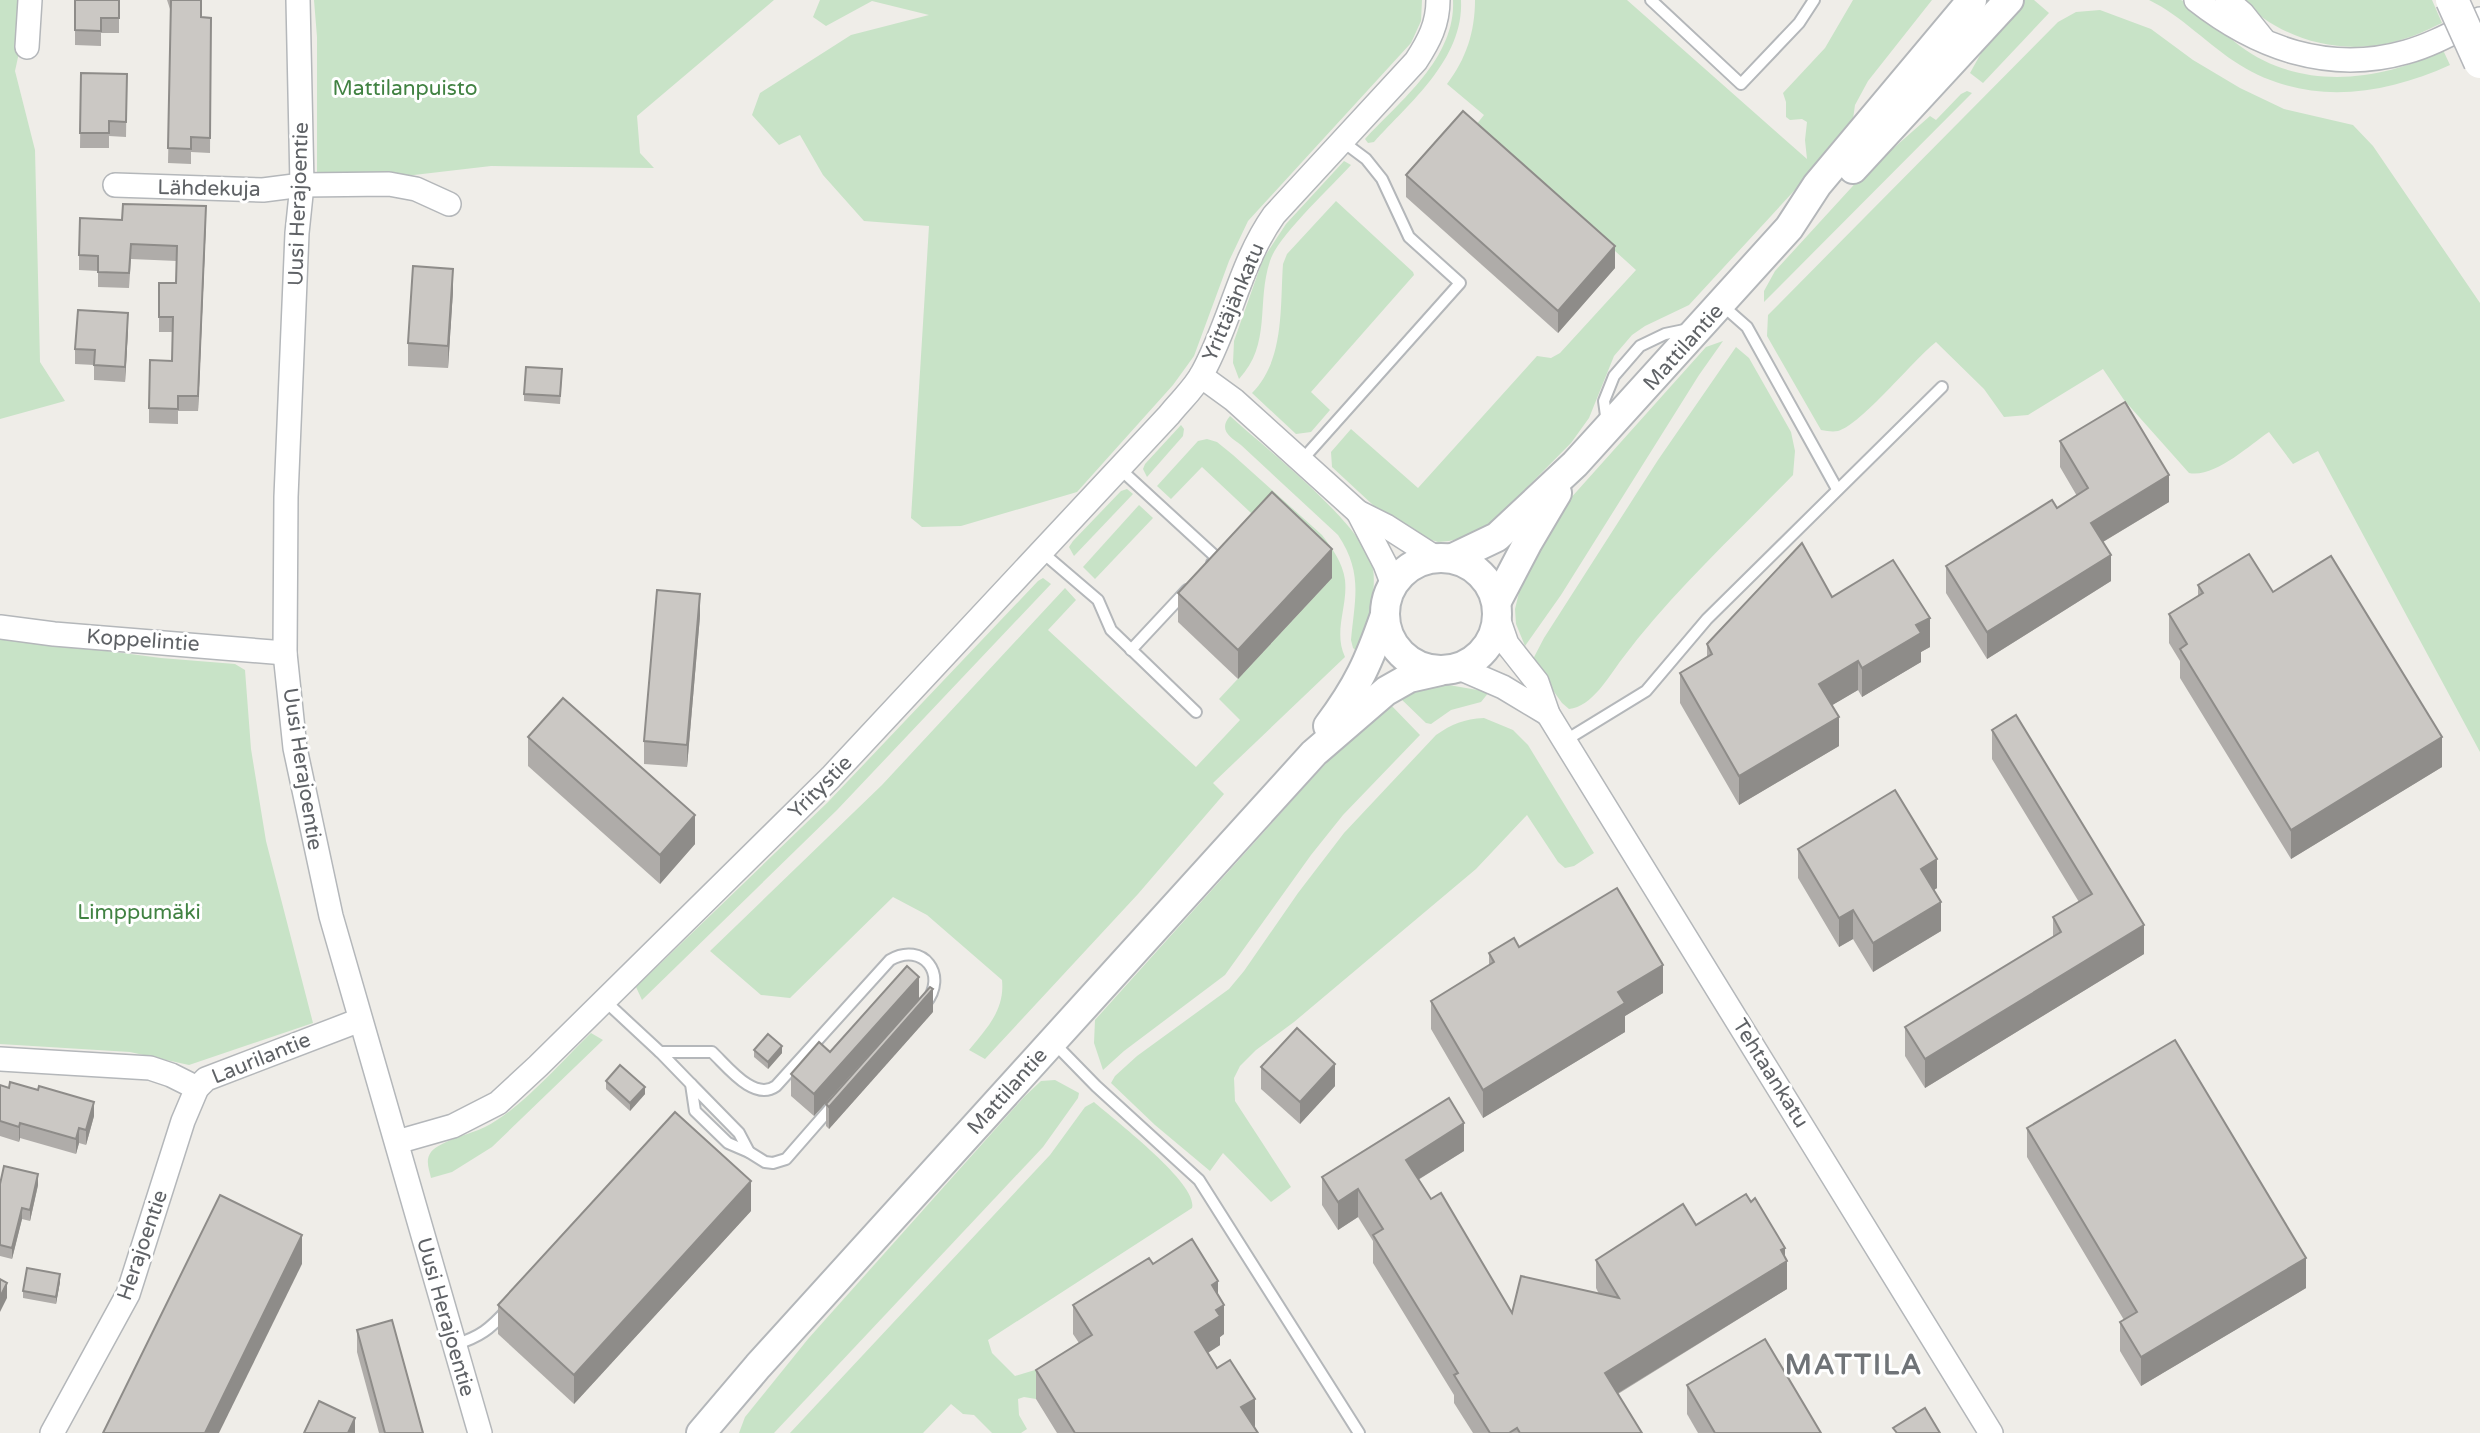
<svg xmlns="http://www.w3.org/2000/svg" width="2480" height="1433" font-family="'Varela Round',sans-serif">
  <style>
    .green { fill: #c8e3c7 }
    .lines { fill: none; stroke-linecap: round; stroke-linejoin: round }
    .service-casing { stroke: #b4b7ba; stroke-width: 14 }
    .minor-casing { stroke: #b4b7ba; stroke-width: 26 }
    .tertiary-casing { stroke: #b4b7ba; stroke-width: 32 }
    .service { stroke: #fff; stroke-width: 10 }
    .minor { stroke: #fff; stroke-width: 23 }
    .tertiary { stroke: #fff; stroke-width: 28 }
    .secondary-bridge-casing { stroke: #b4b6ba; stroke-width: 35; stroke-linecap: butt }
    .secondary-bridge { stroke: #fff; stroke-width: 32 }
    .wall { fill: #afaca9 }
    .shaded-wall { fill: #8e8c89 }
    .building { fill: #cbc8c4; stroke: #8e8c89; stroke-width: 2 }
    .labels { text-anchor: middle; stroke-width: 6; stroke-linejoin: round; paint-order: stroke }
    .park-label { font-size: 21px; fill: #418242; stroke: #fff }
    .street-label { font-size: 21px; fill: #5f6266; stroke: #fff }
    .district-label { font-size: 28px; font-weight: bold; letter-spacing: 2px; fill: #707478; stroke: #fff }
  </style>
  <rect width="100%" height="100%" fill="#efede8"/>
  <g class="green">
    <path d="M0 0H29L30 2 15 71 35 150 40 362 65 401 0 419Z"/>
    <path d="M314 0H774L637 116 640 153 654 168 491 166 388 178 317 177V37Z"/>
    <path d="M820 0H1422L1421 21 1411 43 1248 221 1229 261 1194 356 1173 385 1077 492 961 526 922 527 911 518 929 226 864 221 823 175 800 135 779 145 752 115 760 93 851 35 929 15 872 1 826 26 813 17Z"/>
    <path d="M1453 0H1461C1464 59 1410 102 1374 142L1368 143 1365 139C1400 101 1456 58 1453 0Z"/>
    <path d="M1475 0H1627L1807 159 1805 140 1807 122 1802 119 1790 120 1786 117V102L1783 93 1825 48 1853 0H1932L1868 81 1855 105 1853 119 1829 153 1689 305 1645 326 1632 335 1614 356 1589 418 1571 443 1491 524 1462 538 1449 541 1438 542 1416 535 1387 518 1332 467 1331 452 1351 429 1418 488 1537 356 1551 358 1560 353 1636 270 1476 125 1484 115 1447 84C1466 59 1475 32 1475 0Z"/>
    <path d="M2023 0H2034L2049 13 1983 83 1970 73 1985 46Z"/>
    <path d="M2149 0C2158 0 2173 0 2181 0 2192 4 2228 37 2240 46 2300 91 2380 82 2443 50L2450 65C2382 96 2306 106 2240 65 2209 46 2182 16 2149 0Z"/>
    <path d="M2242 0H2432L2442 23C2427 30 2413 37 2397 41 2342 57 2281 40 2242 0Z"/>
    <path d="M2100 10 2151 29 2193 60 2240 88 2284 109 2353 125 2373 146 2480 303V752L2318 451 2293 464 2269 432C2248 446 2215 478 2189 473L2124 400 2103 369 2028 415 2004 417 1984 389 1936 342C1912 361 1862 424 1838 431 1832 432 1827 431 1821 430L1767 336 1768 315 2058 22 2076 12Z"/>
    <path d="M1967 91 1972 93 1764 302V291L1775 271 1862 176 1930 116 1936 120 1961 94Z"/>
    <path d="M1344 161 1351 165C1332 186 1277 237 1270 261 1256 303 1272 344 1239 379L1233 363 1234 341 1263 259 1286 224Z"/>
    <path d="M1336 201 1413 272 1414 275 1311 392 1330 410 1311 432 1296 434 1252 393C1285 360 1280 306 1283 264L1287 254Z"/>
    <path d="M1723 341 1699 375 1561 595 1525 646 1516 624 1515 609 1524 572 1569 500 1706 347Z"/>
    <path d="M1736 347 1749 358 1791 432 1795 451 1793 475C1735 535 1672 592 1622 659 1609 676 1592 707 1569 709L1562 703 1532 661 1544 638 1658 460Z"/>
    <path d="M1230 416C1265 448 1365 525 1373 569 1377 592 1366 631 1360 654L1353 648 1351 640C1355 597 1363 573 1338 535L1241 445C1230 437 1218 430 1230 416Z"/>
    <path d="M1181 425 1184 429 1183 436 1147 477 1143 469 1145 464Z"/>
    <path d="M1207 439 1217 442 1233 455 1322 535C1332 548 1343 563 1345 580 1348 607 1333 631 1345 657L1213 783 1224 794 1138 894 985 1059 969 1050C987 1028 1005 1010 1002 980L927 915 893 897 790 998 761 995 710 951 882 785 1065 588 1076 600 1048 630 1196 767 1240 720 1219 699 1332 578 1266 527 1202 467 1171 499 1157 486 1198 441Z"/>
    <path d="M1127 489 1133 494 1074 556 1069 547 1073 541 1121 491Z"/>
    <path d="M1139 505 1153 518 1095 579 1083 567Z"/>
    <path d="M1043 578 1051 584 837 810 642 1000 636 987 828 802 1038 581Z"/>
    <path d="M0 637 161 658 235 664 245 670 251 749 266 841 313 1023 189 1065 130 1052 0 1044Z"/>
    <path d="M1443 684 1489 692 1481 702 1451 710 1431 724 1426 723 1398 696 1411 690Z"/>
    <path d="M1388 702 1420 735 1343 815 1311 855 1225 975 1124 1051 1103 1070 1094 1043 1095 1020 1307 784 1371 715Z"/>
    <path d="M1484 718 1513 730 1528 745 1594 853 1574 866 1565 868 1558 862 1527 815 1476 869 1294 1022 1256 1050 1240 1066 1234 1078 1235 1101 1291 1187 1271 1202 1223 1153 1210 1171 1155 1125 1111 1083 1115 1076 1137 1056 1229 989 1244 971 1298 893 1344 833 1436 735C1452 724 1464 719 1484 718Z"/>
    <path d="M591 1033 603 1040 492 1147 452 1172 431 1178C429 1169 425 1160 431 1152 440 1141 471 1134 485 1127 520 1110 562 1061 591 1033Z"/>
    <path d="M1055 1080 1079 1093 1078 1098 1043 1147 774 1433H739L745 1417 808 1339 1024 1097 1041 1081Z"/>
    <path d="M1094 1102C1113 1119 1199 1184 1192 1208L988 1340 992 1353 1015 1376 1035 1370 1079 1343 1092 1364 1036 1399 1024 1397 1018 1399 1019 1415 1027 1429 1021 1433H992L974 1415 963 1414 951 1404 923 1433H790L1050 1155 1085 1107Z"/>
  </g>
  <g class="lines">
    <defs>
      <g id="service">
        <path d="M1651 0 1741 84 1799 23 1814 0"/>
        <path d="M1722 305 1747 327 1837 489"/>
        <path d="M1607 423 1604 401 1614 376 1640 346 1665 334 1689 329"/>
        <path d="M1302 460 1460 283 1409 237 1382 179 1366 159 1342 141"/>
        <path d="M1120 469 1217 558 1212 563"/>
        <path d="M1043 553 1098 600 1111 630 1196 712"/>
        <path d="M1131 650 1187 590"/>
        <path d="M1566 740 1646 691 1707 619 1942 387"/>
        <path d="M604 1000 660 1052 691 1084 695 1111 728 1143 749 1152"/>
        <path d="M1054 1043 1096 1086 1199 1180 1359 1433"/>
        <path d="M660 1052H712C727 1066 754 1102 776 1086L890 960C923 941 949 975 925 1004"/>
        <path d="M691 1084 739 1133 749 1152 765 1162 773 1163 786 1159 834 1104"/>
        <path d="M454 1345C480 1337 490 1329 508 1309"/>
      </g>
      <g id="minor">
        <path d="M298 0 302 185 297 233 286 497 285 653 295 748 331 916 480 1433"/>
        <path d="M2196 0C2257 48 2329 74 2406 52 2432 45 2456 31 2480 19"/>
        <path d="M2227 0 2243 14 2263 39"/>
        <path d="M27 47 30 0"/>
        <path d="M115 185 263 190 302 185 389 184 416 189 449 204"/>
        <path d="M1201 376 1234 400 1358 512 1386 526 1436 558"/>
        <path d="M1358 512 1385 564 1393 585"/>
        <path d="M1498 618 1507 644 1537 682 1548 714 1991 1433"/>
        <path d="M0 627 54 634 285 653"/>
        <path d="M1459 668 1503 687 1548 714"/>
        <path d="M0 1059 150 1068 171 1075 197 1088"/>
        <path d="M397 1142 453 1126 498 1103 538 1066 831 777 1169 415C1180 401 1195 388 1203 372 1231 321 1240 263 1274 215L1416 61C1429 41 1438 24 1438 0"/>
        <path d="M52 1433 128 1294 183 1121 197 1088 206 1079 360 1020"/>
      </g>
      <g id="tertiary">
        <path d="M1853 169 2009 0"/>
        <circle cx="1441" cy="614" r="56"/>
        <path d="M1453 558 1497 537 1575 464 1789 228 1817 185 1972 0"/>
        <path d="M1497 601 1528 542 1557 493"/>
        <path d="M1328 726C1358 686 1369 661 1385 615"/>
        <path d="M701 1433 758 1366 1314 753 1386 691 1409 678 1440 671"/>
      </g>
    </defs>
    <use href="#service" class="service-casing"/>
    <use href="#minor" class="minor-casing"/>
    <use href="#tertiary" class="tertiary-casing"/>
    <use href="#service" class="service"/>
    <use href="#minor" class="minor"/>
    <use href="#tertiary" class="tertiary"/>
    <defs>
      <path id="secondary-bridge" d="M2452 0 2480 62"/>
    </defs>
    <use href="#secondary-bridge" class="secondary-bridge-casing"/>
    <use href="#secondary-bridge" class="secondary-bridge"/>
  </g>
  <g class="wall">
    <path d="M75 0H119V33H101V46L75 45Z"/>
    <path d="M167 0H202L201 17 211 18 210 153 191 152V164L168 163 171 12Z"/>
    <path d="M81 73 127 74 126 137 109 136V148H80Z"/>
    <path d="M1406 175 1615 268 1558 333 1406 197Z"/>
    <path d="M122 220 206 221 198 411H178V424L149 423V408L172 361 173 332H159V283H176L177 261 131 259 129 288 98 287V271L79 270V255Z"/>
    <path d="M453 291 448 368 408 366V343Z"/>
    <path d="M128 328 125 382 94 380V365L75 364V349Z"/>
    <path d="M562 376 560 404 524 401V394Z"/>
    <path d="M2060 441 2169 502 2103 542 2111 581 1987 659 1946 593V566L2057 508 2077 496 2060 467Z"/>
    <path d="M1332 578 1238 679 1178 622V593Z"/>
    <path d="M2198 585 2273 592 2442 767 2291 859 2180 678V661L2169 643V614L2198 596Z"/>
    <path d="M1832 597 1930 647 1921 652V662L1862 697 1858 690 1832 705 1839 746 1739 805 1680 703V673L1707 657V644Z"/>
    <path d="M700 616 687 767 644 764V741Z"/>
    <path d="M1992 730 2144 954 1925 1088 1905 1056V1027L2053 937V917L2079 902 1992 759Z"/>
    <path d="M528 737 695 844 660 884 528 766Z"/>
    <path d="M1798 849 1937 888 1934 890 1941 931 1873 972 1853 939 1839 947 1798 878Z"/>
    <path d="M1519 947 1663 993 1625 1016V1032L1483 1118 1431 1029V1001L1489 965V953Z"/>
    <path d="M919 999 814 1116 791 1096V1074L830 1052Z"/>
    <path d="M933 1012 829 1129 826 1126V1104Z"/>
    <path d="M754 1050 782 1053 768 1069 754 1057Z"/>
    <path d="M1261 1067 1335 1086 1300 1124 1261 1089Z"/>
    <path d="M606 1081 645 1094 630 1111 606 1089Z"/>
    <path d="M0 1085 94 1116 86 1145 79 1143 76 1154 20 1138 19 1142 0 1136Z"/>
    <path d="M2027 1128 2306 1288 2141 1386 2120 1351V1322L2124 1320 2027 1157Z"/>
    <path d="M1464 1151 1418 1180 1431 1199 1512 1313 1599 1294 1596 1288V1260L1696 1225 1785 1257 1787 1289 1618 1394 1642 1433H1473L1454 1403V1395L1373 1263V1241L1358 1217 1338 1230 1322 1205V1177Z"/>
    <path d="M0 1184 38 1185 30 1221 22 1219 12 1259 0 1256Z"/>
    <path d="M751 1211 574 1404 498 1334V1305Z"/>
    <path d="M1153 1264 1224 1334 1220 1337V1345L1208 1353 1258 1433H1057L1036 1399V1370L1079 1343 1073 1334V1305Z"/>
    <path d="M60 1282 56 1304 23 1298V1291Z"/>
    <path d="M357 1330 423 1433H379L357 1352Z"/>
    <path d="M1687 1385 1821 1433H1698L1687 1414Z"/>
  </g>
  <g class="shaded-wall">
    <path d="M206 206V221L198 411V396Z"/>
    <path d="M1615 246V268L1558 333V311Z"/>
    <path d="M453 269V291L448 368V346Z"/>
    <path d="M128 313V328L125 382V367Z"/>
    <path d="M2169 475V502L2091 549V523Z"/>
    <path d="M1332 549V578L1238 679V650Z"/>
    <path d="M2111 555V581L1987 659V632Z"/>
    <path d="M700 594V616L687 767V745Z"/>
    <path d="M1930 618V647L1921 652V662L1862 697V668L1916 625Z"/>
    <path d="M1858 661V690L1819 713V684Z"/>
    <path d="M1839 717V746L1739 805V776Z"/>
    <path d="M2442 737V767L2291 859V830Z"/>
    <path d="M695 815V844L660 884V855Z"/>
    <path d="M1937 859V888L1921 898V869Z"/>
    <path d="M1941 902V931L1873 972V943Z"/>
    <path d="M1853 910V939L1839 947V918Z"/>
    <path d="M2144 925V954L1925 1088V1059Z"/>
    <path d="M1663 965V993L1625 1016V1032L1483 1118V1090L1618 992Z"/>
    <path d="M919 977V999L814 1116V1094Z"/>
    <path d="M933 989V1012L829 1129V1107Z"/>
    <path d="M782 1046V1053L768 1069V1062Z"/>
    <path d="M1335 1064V1086L1300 1124V1102Z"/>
    <path d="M645 1087V1094L630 1111V1103Z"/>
    <path d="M94 1102V1116L86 1145V1130Z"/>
    <path d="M20 1123V1138L19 1142V1127Z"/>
    <path d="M1464 1123V1151L1406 1187V1160Z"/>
    <path d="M79 1128V1143L76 1154V1139Z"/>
    <path d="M38 1174V1185L30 1221V1210Z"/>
    <path d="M751 1181V1211L574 1404V1375Z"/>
    <path d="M1358 1189V1217L1338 1230V1202Z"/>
    <path d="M22 1208V1219L12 1259V1248Z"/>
    <path d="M302 1235V1264L219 1433H205Z"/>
    <path d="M1785 1248V1262L1787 1261V1289L1605 1401V1373Z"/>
    <path d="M2306 1258V1288L2141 1386V1357Z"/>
    <path d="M60 1274V1282L56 1304V1297Z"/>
    <path d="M1218 1281V1309L1224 1305V1334L1220 1337V1345L1195 1361V1332L1212 1285Z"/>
    <path d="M7 1283V1298L0 1312V1297Z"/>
    <path d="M1255 1399V1428L1241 1407Z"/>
    <path d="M355 1418V1433H348Z"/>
  </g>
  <g class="building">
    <path d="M75 0H119V18H101V31L75 30Z"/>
    <path d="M171 0H201V17L211 18 210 138 191 137V149L168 148Z"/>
    <path d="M81 73 127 74 126 122 109 121V133H80Z"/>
    <path d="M1463 111 1615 246 1558 311 1406 175Z"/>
    <path d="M123 204 206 206 198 396H178V409L149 408 150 360 172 361 173 317H159V283H176L177 246 131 244 129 273 98 272V256L79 255 80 218 122 220Z"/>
    <path d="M413 266 453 269 448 346 408 343Z"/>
    <path d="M78 310 128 313 125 367 94 365 95 350 75 349Z"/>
    <path d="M526 367 562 369 560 396 524 394Z"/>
    <path d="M2125 402 2169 475 2091 523 2111 555 1987 632 1946 566 2052 500 2057 508 2088 488 2060 441Z"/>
    <path d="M1272 492 1332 549 1238 650 1178 593Z"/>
    <path d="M1802 543 1832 597 1893 560 1930 618 1916 625 1921 633 1862 668 1858 661 1819 684 1839 717 1739 776 1680 673 1712 654 1707 644Z"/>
    <path d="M2249 554 2273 592 2331 556 2442 737 2291 830 2180 649 2187 644 2169 614 2203 593 2198 585Z"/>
    <path d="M657 590 700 594 687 745 644 741Z"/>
    <path d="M563 698 695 815 660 855 528 737Z"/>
    <path d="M2016 715 2144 925 1925 1059 1905 1027 2061 932 2053 917 2092 894 1992 730Z"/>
    <path d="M1895 790 1937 859 1921 869 1941 902 1873 943 1853 910 1839 918 1798 849Z"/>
    <path d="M1617 888 1663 965 1618 992 1625 1003 1483 1090 1431 1001 1494 962 1489 953 1514 938 1519 947Z"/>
    <path d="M907 966 919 977 814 1094 791 1074 819 1042 830 1052Z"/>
    <path d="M930 987 933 989 829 1107 826 1104Z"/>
    <path d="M1297 1028 1335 1064 1300 1102 1261 1067Z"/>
    <path d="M768 1034 782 1046 768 1062 754 1050Z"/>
    <path d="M2175 1040 2306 1258 2141 1357 2120 1322 2137 1312 2027 1128Z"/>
    <path d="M620 1065 645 1087 630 1103 606 1081Z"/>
    <path d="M10 1082 38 1090 39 1086 94 1102 86 1130 79 1128 76 1139 20 1123 19 1127 0 1121V1085L9 1088Z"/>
    <path d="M1449 1098 1464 1123 1406 1160 1431 1199 1441 1193 1512 1313 1521 1276 1619 1298 1596 1260 1683 1204 1696 1225 1746 1194 1751 1202 1755 1198 1785 1248 1781 1250 1787 1261 1605 1373 1642 1433H1520L1517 1428 1509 1433H1490L1454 1375 1458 1373 1373 1235 1383 1229 1358 1189 1338 1202 1322 1177Z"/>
    <path d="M675 1112 751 1181 574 1375 498 1305Z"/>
    <path d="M4 1166 38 1174 30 1210 22 1208 12 1248 0 1245V1184Z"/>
    <path d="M220 1195 302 1235 205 1433H103Z"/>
    <path d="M1192 1239 1218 1281 1212 1285 1224 1305 1216 1310 1220 1316 1195 1332 1217 1368 1230 1360 1255 1399 1241 1407 1258 1433H1075L1036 1370 1092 1335 1073 1305 1149 1258 1153 1264Z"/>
    <path d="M27 1268 60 1274 56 1297 23 1291Z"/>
    <path d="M0 1279 7 1283 0 1297Z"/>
    <path d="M392 1320 423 1433H385L357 1330Z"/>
    <path d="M1765 1339 1821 1433H1715L1687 1385Z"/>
    <path d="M319 1401 355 1418 348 1433H304Z"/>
    <path d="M1925 1408 1940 1433H1897L1893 1428Z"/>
  </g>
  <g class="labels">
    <g class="park-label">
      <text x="405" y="95">Mattilanpuisto</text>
      <text x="139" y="919">Limppumäki</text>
    </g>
    <g class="street-label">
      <text transform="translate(209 188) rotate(1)" y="7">Lähdekuja</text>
      <text transform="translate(298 204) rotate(-88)" y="7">Uusi Herajoentie</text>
      <text transform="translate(1233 302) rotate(-67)" y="7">Yrittäjänkatu</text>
      <text transform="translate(1683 347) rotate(-48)" y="7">Mattilantie</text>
      <text transform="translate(143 640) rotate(4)" y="7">Koppelintie</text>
      <text transform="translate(303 769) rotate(81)" y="7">Uusi Herajoentie</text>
      <text transform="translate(820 787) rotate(-45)" y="7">Yritystie</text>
      <text transform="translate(261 1058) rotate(-22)" y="7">Laurilantie</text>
      <text transform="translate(1771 1073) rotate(58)" y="7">Tehtaankatu</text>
      <text transform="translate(1007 1091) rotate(-48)" y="7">Mattilantie</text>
      <text transform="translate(142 1245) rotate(-71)" y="7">Herajoentie</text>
      <text transform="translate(446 1317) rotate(74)" y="7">Uusi Herajoentie</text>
    </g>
    <g class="district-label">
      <text x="1854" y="1374">MATTILA</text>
    </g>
  </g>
</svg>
